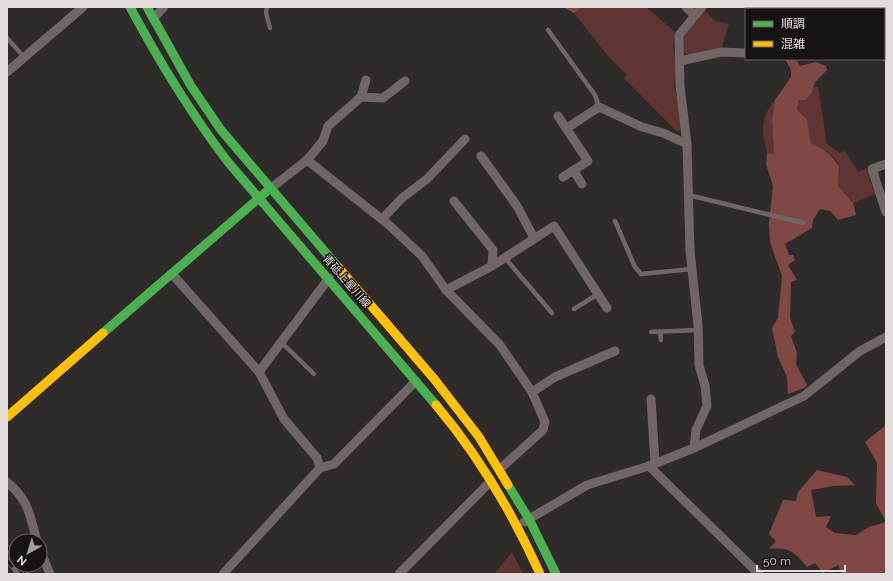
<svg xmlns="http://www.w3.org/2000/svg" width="893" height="581" font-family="Raleway,'Noto Sans JP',sans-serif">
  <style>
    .green { fill: #5f3432 }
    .forest { fill: #7f4845 }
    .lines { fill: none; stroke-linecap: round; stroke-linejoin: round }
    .lane { stroke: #706665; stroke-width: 4.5 }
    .street { stroke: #706665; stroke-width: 9 }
    .fast { stroke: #4caf50; stroke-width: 9 }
    .slow { stroke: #ffc107; stroke-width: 9 }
    .rail-casing { stroke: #6d6766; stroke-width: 4.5 }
    .rail { stroke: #171313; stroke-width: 3; stroke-dasharray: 9; stroke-linecap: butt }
    .labels { text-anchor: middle; stroke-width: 3; stroke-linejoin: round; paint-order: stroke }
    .street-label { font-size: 11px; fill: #e2dcdc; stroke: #171313 }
  </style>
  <rect width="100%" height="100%" fill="#2f2b2b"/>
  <g class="green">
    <path d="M583 7H646L675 32 673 47 677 66 674 85 682 121 680 131H676L624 78 627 75 608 56 574 13Z"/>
    <path d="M704 10 715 21 729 24 722 47 689 56 683 52 684 35Z"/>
    <path d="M814 87H818L827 144 840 153 845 151 858 172 866 168 875 194 853 203 838 186C837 180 841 172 839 166 836 157 820 146 811 144L807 119 797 110C797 99 804 97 812 92Z"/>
    <path d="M775 100 772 119 774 154 767 153C762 130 759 120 775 100Z"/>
    <path d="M512 552 523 574H494Z"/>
  </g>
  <g class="forest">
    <path d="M563 7H583L574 13Z"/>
    <path d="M785 59H796L800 66 816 62 826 66 827 70 815 82 812 92 806 100H799L797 110 807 119 811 144C822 146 833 157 839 166L838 186 853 203 856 215 838 220 830 211 820 209 813 220 812 228 785 244 789 255H793L795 260 788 265 797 280 791 282 790 317 795 332 791 336 797 353 796 364 807 385 804 388 788 394 787 377 778 357 772 328 778 318 782 276 770 242 769 223 773 186 766 164 767 153 774 154 772 119 775 100 791 77V70Z"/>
    <path d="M886 425V574H842L838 565 823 573 815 563 807 567C794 551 789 547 769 549L776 541 769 534 783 500 796 501 798 492 817 470 847 477 855 485 833 486 811 490 816 517 831 516 826 527 835 533 856 535 869 527 886 522 876 503 877 463 865 442Z"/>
  </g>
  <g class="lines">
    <g class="lane">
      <path d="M267 7 266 13 270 28"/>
      <path d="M548 30 595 95 599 107"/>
      <path d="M7 38 24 57"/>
      <path d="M688 195 804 223"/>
      <path d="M615 221 635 267 641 274 692 269"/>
      <path d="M505 258 552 313"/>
      <path d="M574 309 598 294"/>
      <path d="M651 332 698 330"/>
      <path d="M660 332 661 340"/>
      <path d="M281 342 314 374"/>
    </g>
    <g class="street">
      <path d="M686 7 694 15"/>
      <path d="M884 9 886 7"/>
      <path d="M153 19 164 7"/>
      <path d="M884 51 886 57"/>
      <path d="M680 61 721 52 746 53"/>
      <path d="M7 72 83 7"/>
      <path d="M361 97 383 98 405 81"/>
      <path d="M558 116 588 161 563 177"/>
      <path d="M567 128 599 107 642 127 663 133 687 144"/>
      <path d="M481 156 517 206 534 238"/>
      <path d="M307 160 389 225 422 256 446 290 500 345 532 392"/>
      <path d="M886 164 872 169 886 212"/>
      <path d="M574 171 582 184"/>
      <path d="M270 189 307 160 323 141 328 126 361 97 366 80"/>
      <path d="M454 201 493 250 492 266"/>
      <path d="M382 219 402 198 427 179 465 139"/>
      <path d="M173 275 259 372 284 419 317 458 320 468"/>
      <path d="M446 290 492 266 554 226 607 308"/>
      <path d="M259 372 329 278"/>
      <path d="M651 399 655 463"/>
      <path d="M694 448 804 396 860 351 886 337"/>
      <path d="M649 466 759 574"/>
      <path d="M500 469 543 430 545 422 532 392 555 377 615 351"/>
      <path d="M7 482C30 502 29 514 37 541"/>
      <path d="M524 522 587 485 649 466 694 448 696 430 707 406 705 386 699 365 698 325 690 251 687 144 680 86 679 35 702 7"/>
      <path d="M40 550 50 574"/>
      <path d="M223 574 320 468 334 464 416 381"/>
      <path d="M399 574 490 482"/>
    </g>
    <g class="fast">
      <path d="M130 7C160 63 189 111 228 162L436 405"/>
      <path d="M147 7 191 86 221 130 338 267"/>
      <path d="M103 333 266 192"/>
      <path d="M508 485 529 519 556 574"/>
    </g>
    <g class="slow">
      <path d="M338 267 435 380 479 437 508 485"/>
      <path d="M436 405C479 456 513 514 540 574"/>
      <path d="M7 417 103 333"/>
    </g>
    <defs>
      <g id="rail">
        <path d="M7 547 16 558"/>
        <path d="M7 560 18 574"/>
        <path d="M21 565 27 574"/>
      </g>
    </defs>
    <use href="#rail" class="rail-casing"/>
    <use href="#rail" class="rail"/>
  </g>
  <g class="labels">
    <g class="street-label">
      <text transform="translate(347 281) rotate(49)" y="4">青砥上星川線</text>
    </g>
  </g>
  <rect width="893" height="581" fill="none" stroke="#e2dcdc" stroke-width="16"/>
  <rect x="745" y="8" width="140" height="52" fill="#171313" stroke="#686363"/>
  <rect x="753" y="21" width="20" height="6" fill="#4caf50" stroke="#686363"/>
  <text x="781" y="28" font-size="12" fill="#e2dcdc">順調</text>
  <rect x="753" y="41" width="20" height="6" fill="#ffc107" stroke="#686363"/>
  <text x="781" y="48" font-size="12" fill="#e2dcdc">混雑</text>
  <g transform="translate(28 553) rotate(219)"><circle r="19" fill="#171313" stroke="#686363"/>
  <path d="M0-3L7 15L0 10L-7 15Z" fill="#a39e9e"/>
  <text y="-6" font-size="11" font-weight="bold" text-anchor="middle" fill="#e2dcdc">N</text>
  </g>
  <path d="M757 565v6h88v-6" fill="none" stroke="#e2dcdc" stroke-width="2"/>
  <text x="763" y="565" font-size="12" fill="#e2dcdc" stroke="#171313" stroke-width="3" paint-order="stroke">50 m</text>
</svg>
